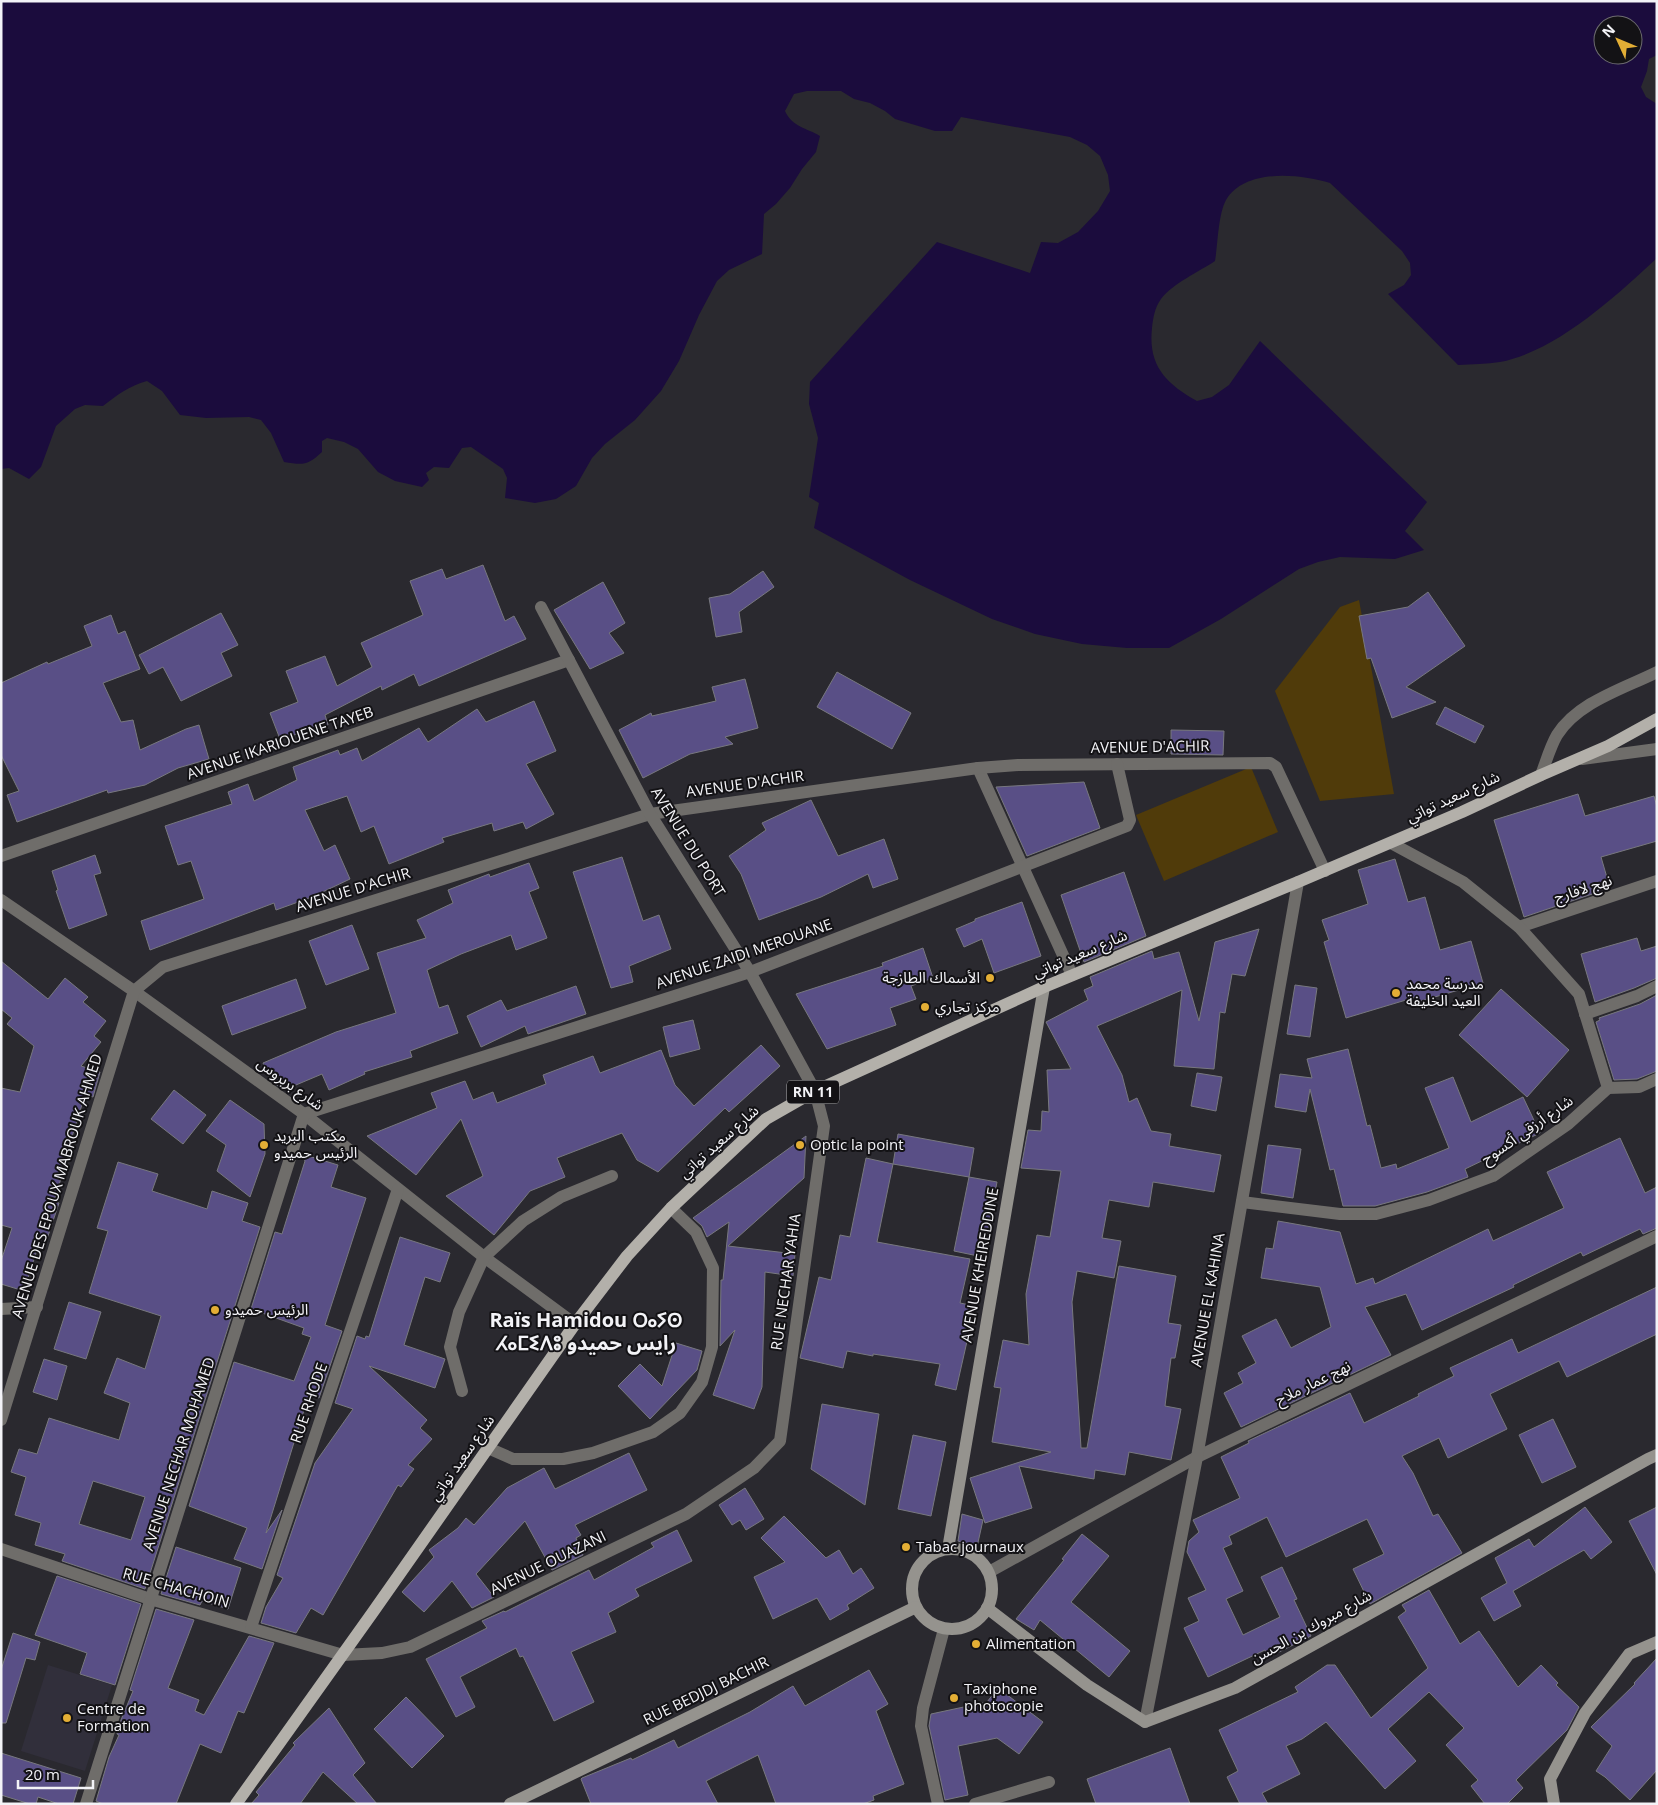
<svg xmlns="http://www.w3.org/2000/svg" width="1658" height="1805" font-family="'Open Sans','Noto Sans Arabic','Noto Sans Tifinagh',sans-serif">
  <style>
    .built { fill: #312f3b }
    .green { fill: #503b0a }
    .water { fill: #1b0c3d; fill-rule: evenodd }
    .building { fill: #594f86; stroke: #78787f; fill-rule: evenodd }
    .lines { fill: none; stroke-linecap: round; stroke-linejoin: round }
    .street { stroke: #6f6d6a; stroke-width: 12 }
    .secondary { stroke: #95938e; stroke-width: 12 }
    .primary { stroke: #b3b0aa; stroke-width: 12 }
    .poi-dot { fill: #e3ae35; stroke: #131215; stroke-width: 2 }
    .labels { text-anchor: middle; stroke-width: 4; stroke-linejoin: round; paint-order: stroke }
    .shield { fill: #131215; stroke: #b0b0b3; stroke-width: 1 }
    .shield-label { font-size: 14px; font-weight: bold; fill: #f3f3f7 }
    .street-label { font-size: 15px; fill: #f3f3f7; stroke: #131215 }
    .poi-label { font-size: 15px; fill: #f3f3f7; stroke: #131215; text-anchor: start }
    .district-label { font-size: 20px; font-weight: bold; fill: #f3f3f7; stroke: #131215 }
  </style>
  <rect width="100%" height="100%" fill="#2a292f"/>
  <path class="built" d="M48 1665 112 1685 85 1771 21 1751Z"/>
  <g class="green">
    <path d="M1359 600 1394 794 1320 801 1275 691 1340 607Z"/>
    <path d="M1251 767 1278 832 1164 881 1136 815Z"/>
  </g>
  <path class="water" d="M1 1H1657V55L1649 59 1647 71 1641 87 1646 97 1657 104V258C1616 296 1557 351 1500 362 1487 364 1472 364 1458 365L1388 294 1404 285 1411 275 1410 263 1402 251 1330 183C1300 174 1245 168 1226 200 1218 215 1218 244 1215 261 1200 271 1172 284 1161 299 1155 307 1153 318 1152 328 1148 365 1165 383 1197 401L1212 397 1229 385 1260 341 1427 502 1405 531 1424 550 1395 559 1340 557 1318 562 1299 569 1221 619 1169 648H1127L1082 644 1035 634 992 619 910 580 814 528 819 503 809 497 818 438 809 404 810 382 937 242 1030 273 1041 242 1058 243 1078 232 1098 211 1110 191 1108 175 1100 156 1087 145 1070 137 961 117 952 131H935L895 119 885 111 870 103 854 99 841 91H807L794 94 785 111C792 127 807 128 820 136L816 152 802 169 790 188 776 204 764 214 762 254 729 270 717 281 699 315 679 361 661 391 635 420 605 444 592 458 576 486 556 499 535 503 505 498 507 478 503 469 471 447 462 448 449 468 434 467 426 473 429 480 422 487 395 481 378 472 358 449 344 442 327 438 322 441V452C307 466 303 465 284 462L271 433 261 420 249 417 206 418 180 415 162 391 147 381C129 386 117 395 103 406L85 405 75 409 56 426 41 467 29 479 9 468 1 469ZM1603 25H1633V55H1603Z"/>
  <g class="building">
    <path d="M483 565 505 621 514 616 526 639 419 686 414 674 382 690 381 686 325 715 328 725 280 739 270 713 298 702 286 671 325 656 337 686 372 667 361 643 423 615 410 581 442 569 446 579Z"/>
    <path d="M763 571 774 587 739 612 742 632 716 637 709 598 730 594Z"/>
    <path d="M603 582 625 623 609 633 624 653 590 669 554 610Z"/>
    <path d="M1428 592 1465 646 1406 687 1436 702 1392 718 1371 658 1367 659 1359 616 1408 607Z"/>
    <path d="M221 613 238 645 221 653 232 676 181 701 163 667 149 674 139 655Z"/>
    <path d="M111 615 118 634 125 631 140 669 103 683 121 722 133 720 140 750 186 729 199 725 209 759 178 768 145 785 108 793 107 790 17 822 7 795 19 791 1 755V683L47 662 48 664 92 646 84 626Z"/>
    <path d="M837 672 911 713 892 749 817 707Z"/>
    <path d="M745 679 758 728 725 737 733 744 690 754 643 778 619 730 651 713 652 716 716 701 712 687Z"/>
    <path d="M534 701 556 751 526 764 554 814 526 829 523 822 494 831 492 823 442 838 444 842 389 864 374 826 361 832 347 796 305 810 324 851 335 845 350 879 312 897 276 910 274 903 150 950 141 921 204 899 191 861 178 865 165 826 232 804 228 792 248 784 254 801 297 780 293 767 338 750 340 755 357 748 362 761 419 728 428 742 477 709 486 722Z"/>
    <path d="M1445 707 1484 726 1475 743 1436 724Z"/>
    <path d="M1171 730 1224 731 1223 755 1171 754Z"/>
    <path d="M1084 782 1100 828 1027 856 996 787Z"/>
    <path d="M1578 794 1585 816 1654 796 1657 807V841L1601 857 1610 888 1524 917 1494 820Z"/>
    <path d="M811 800 838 856 884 839 898 879 873 888 868 874 821 897 759 920 741 874 729 856 766 830 762 823Z"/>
    <path d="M95 855 101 873 94 875 107 915 69 929 56 891 58 890 52 871Z"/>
    <path d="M622 857 643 921 659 915 671 949 629 966 633 982 611 988 573 872Z"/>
    <path d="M1395 859 1408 902 1425 897 1440 950 1471 941 1483 983 1421 1001 1416 997 1346 1018 1324 942 1329 940 1322 920 1368 904 1358 870Z"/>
    <path d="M529 863 539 888 529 892 547 938 516 950 511 935 461 954 427 970 439 1008 448 1005 458 1033 410 1051 412 1057 364 1072 365 1074 329 1090 322 1074 284 1090 270 1080 263 1063 336 1032 396 1013 377 953 426 938 417 920 453 903 448 890 489 874 490 877Z"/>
    <path d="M1124 872 1146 936 1084 962 1061 895Z"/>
    <path d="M1022 902 1041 956 994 973 982 939 964 947 956 929 975 921V919Z"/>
    <path d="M352 925 369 969 326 985 309 941Z"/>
    <path d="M1259 929 1245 976 1232 974 1225 1013 1220 1012 1214 1069 1174 1066 1182 990 1097 1026 1122 1075 1129 1102 1137 1098 1151 1131 1171 1134 1169 1146 1221 1155 1214 1192 1153 1182 1149 1207 1109 1200 1102 1238 1121 1241 1114 1278 1077 1271 1072 1302 1081 1448H1087L1119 1266 1176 1276 1168 1323 1181 1325 1175 1358H1171L1165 1406 1181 1409 1171 1460 1129 1452 1125 1475 1095 1470 1094 1479 1019 1466 1032 1508 985 1523 970 1478 1051 1452 992 1442 1001 1388 994 1387 1003 1340 1029 1345 1026 1294 1037 1235 1050 1237 1061 1171 1021 1168 1028 1130 1041 1131 1042 1111 1049 1112 1047 1070 1071 1069 1046 1022 1088 1000 1084 990 1093 986 1090 977 1152 951 1154 959 1179 952 1199 1021 1215 942Z"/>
    <path d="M1637 938 1641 951 1657 946V978L1634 988 1595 1002 1581 954Z"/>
    <path d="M923 948 933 978 911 986 916 999 890 1008 896 1025 827 1049 796 994 883 966 882 963Z"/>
    <path d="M1 961 48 999 65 978 88 997 83 1002 106 1021 94 1036 101 1042 81 1066 100 1072 93 1097 85 1095 61 1172H63L54 1201 59 1203 47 1239 41 1237 24 1291 1 1284V1261L12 1228 1 1225V1088L20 1092 34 1046 7 1024 12 1018 1 1009Z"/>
    <path d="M296 979 306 1008 232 1035 222 1006Z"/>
    <path d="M1295 985 1317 988 1310 1037 1287 1034Z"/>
    <path d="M576 986 586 1014 528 1034 525 1026 481 1047 467 1016 501 1000 507 1011Z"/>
    <path d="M1501 989 1569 1050 1527 1097 1459 1035Z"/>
    <path d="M1657 995V1071L1637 1079 1614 1080 1596 1022 1600 1020 1599 1018 1640 1004Z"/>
    <path d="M693 1020 700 1049 670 1057 663 1027Z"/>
    <path d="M761 1045 780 1066 729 1112 725 1108 658 1172 637 1160 622 1133 557 1158 565 1177 530 1191 494 1235 446 1196 483 1176 461 1119 416 1175 367 1136 437 1108 431 1093 465 1081 473 1100 493 1092 497 1103 546 1084 543 1075 593 1056 600 1073 661 1050 675 1085 694 1106Z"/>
    <path d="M1348 1049 1367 1126 1370 1125 1381 1168 1396 1164 1397 1169 1449 1148 1425 1088 1453 1077 1471 1122 1523 1097 1540 1133 1465 1169 1468 1177 1427 1192 1375 1206H1343L1334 1169 1330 1170 1310 1089 1306 1112 1275 1107 1280 1074 1312 1078 1307 1059Z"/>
    <path d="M1197 1073 1222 1077 1216 1111 1191 1106Z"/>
    <path d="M174 1090 206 1115 183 1144 151 1119Z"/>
    <path d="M230 1100 264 1124 265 1154 250 1197 217 1171 226 1145 206 1131Z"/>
    <path d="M898 1134 974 1148 969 1177 893 1164Z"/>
    <path d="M806 1136 804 1178 728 1246 795 1254 793 1276 765 1272 762 1387 754 1409 713 1395 735 1330 720 1346 721 1280H723L729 1222 707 1237 702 1226 693 1218Z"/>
    <path d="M1620 1138 1645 1193 1657 1187V1228L1643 1234 1640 1229 1583 1256 1581 1252 1513 1285 1514 1287 1422 1330 1406 1294 1365 1307 1391 1355 1241 1427 1224 1393 1243 1383 1238 1373 1256 1363 1242 1336 1276 1319 1291 1348 1331 1327 1320 1287 1261 1278 1266 1248 1273 1249 1278 1221 1340 1232 1356 1284 1373 1278 1375 1284 1488 1229 1493 1241 1564 1208 1547 1172Z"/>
    <path d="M1268 1145 1301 1149 1293 1198 1261 1193Z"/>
    <path d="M302 1154 338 1165 331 1187 366 1198 325 1325 342 1331 319 1398 309 1394 266 1533 282 1510 262 1569 234 1559 247 1528 189 1506 234 1362 294 1381 311 1337 302 1334 304 1328 251 1309 275 1232 282 1234 305 1161Z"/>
    <path d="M866 1158 893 1164 877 1242 970 1259 960 1303 975 1306 956 1390 935 1385 940 1364 873 1354V1356L847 1351 843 1368 800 1358 819 1277 831 1280 840 1235 850 1237Z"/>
    <path d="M118 1162 158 1174 152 1191 207 1209 212 1191 248 1203 242 1221 260 1227 145 1589 62 1561 65 1554 35 1545 41 1523 15 1515 26 1477 11 1472 19 1449 37 1454 49 1418 119 1440 130 1403 104 1393 117 1358 145 1369 161 1316 89 1293 108 1231 97 1228ZM93 1481 145 1497 131 1540 79 1524Z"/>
    <path d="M969 1177 997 1182 983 1257 954 1251Z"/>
    <path d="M400 1237 450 1253 440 1282 425 1277 404 1345 445 1359 435 1388 369 1366 427 1420 420 1428 432 1439 408 1465 414 1469 401 1487 398 1485 323 1615 311 1608 296 1633 261 1623 266 1607 283 1578 277 1575 315 1463 353 1409 335 1403 357 1336 365 1339 366 1336 369 1337Z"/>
    <path d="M1657 1287V1334L1567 1377 1559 1361 1490 1394 1507 1429 1448 1458 1439 1438 1402 1456 1413 1473 1433 1516 1438 1514 1462 1553 1370 1604 1353 1569 1384 1554 1367 1519 1286 1557 1267 1517 1229 1536 1232 1544 1223 1548 1243 1591 1226 1599 1243 1635 1280 1617 1261 1577 1282 1567 1297 1599 1294 1600 1311 1636 1269 1657 1265 1650 1208 1677 1184 1628 1199 1621 1188 1598 1206 1590 1187 1552 1189 1541 1199 1532 1193 1520 1240 1498 1221 1457 1249 1443 1248 1441 1350 1393 1364 1423 1419 1396 1418 1394 1454 1376 1450 1368 1512 1339 1518 1353Z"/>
    <path d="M69 1302 101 1312 86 1359 54 1349Z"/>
    <path d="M676 1343 702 1351 697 1370 650 1419 618 1386 640 1364 662 1386Z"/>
    <path d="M44 1359 67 1366 57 1400 33 1392Z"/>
    <path d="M822 1404 879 1414 865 1505 811 1469Z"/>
    <path d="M1553 1419 1576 1467 1542 1483 1519 1435Z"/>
    <path d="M913 1435 946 1442 931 1516 898 1509Z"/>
    <path d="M629 1453 647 1490 575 1525 581 1535 576 1538 583 1555 552 1570 525 1521 476 1574 494 1597 472 1608 452 1581 424 1612 402 1592 434 1557 429 1550 458 1528 466 1518 474 1525 507 1488 544 1468 555 1489Z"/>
    <path d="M745 1488 764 1519 746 1530 740 1520 732 1525 719 1505Z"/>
    <path d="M1585 1507 1612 1542 1591 1559 1584 1550 1513 1591 1521 1606 1494 1621 1481 1598 1507 1583 1495 1558 1529 1539 1534 1547Z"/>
    <path d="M1657 1507V1575L1629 1521Z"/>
    <path d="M962 1514 983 1520 977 1547 958 1541Z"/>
    <path d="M784 1516 826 1558 839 1550 853 1574 861 1568 874 1588 847 1605 849 1609 830 1620 817 1598 773 1619 754 1577 785 1562 761 1538Z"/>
    <path d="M677 1530 692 1561 635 1589 639 1596 608 1613 616 1632 571 1652 594 1702 554 1721 523 1656 520 1657 516 1648 460 1677 475 1707 456 1717 426 1659 487 1628 482 1621 504 1611 505 1612 589 1570 594 1580 654 1547 651 1543Z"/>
    <path d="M1082 1534 1109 1556 1071 1602 1130 1651 1109 1677 1040 1620 1034 1630 1016 1619 1064 1560 1062 1559Z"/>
    <path d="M176 1547 241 1568 228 1609 202 1601 200 1605 161 1594Z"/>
    <path d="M57 1576 141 1604 115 1685 80 1674 87 1653 35 1635Z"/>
    <path d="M1429 1590 1460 1644 1479 1631 1518 1687 1541 1665 1558 1683 1556 1685 1579 1707 1567 1730 1516 1780 1523 1788 1507 1804H1485L1471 1786 1478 1780 1446 1745 1464 1728 1429 1692 1388 1729 1416 1761 1385 1789 1326 1722 1302 1739 1286 1746 1300 1774 1262 1793 1268 1804H1240L1227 1777 1238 1771 1219 1730 1298 1692 1295 1687 1327 1665H1335L1371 1718 1428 1668 1398 1617 1406 1611 1402 1605Z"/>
    <path d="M156 1609 194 1620 168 1688 199 1700 195 1711 204 1715 249 1636 274 1643 244 1713 238 1711 221 1753 200 1744 176 1804H103L96 1801 109 1757 119 1735 117 1734 121 1720 133 1691 130 1690Z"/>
    <path d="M13 1633 40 1642 35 1660 26 1658 6 1723H1V1670Z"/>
    <path d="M1657 1658V1770L1630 1800 1605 1777 1596 1771 1612 1746 1591 1727 1635 1684 1634 1683Z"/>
    <path d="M869 1670 888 1704 876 1711 904 1784 873 1796 874 1800 863 1804H776L758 1755 706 1781 718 1804H591L581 1779 582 1778 631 1758 632 1760 674 1740 678 1748 750 1712 793 1686 805 1706Z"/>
    <path d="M998 1688 1043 1722 1019 1754 997 1738 958 1746 968 1795 945 1800 929 1726 931 1714 987 1702Z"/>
    <path d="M406 1697 444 1736 412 1768 374 1729Z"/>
    <path d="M329 1708 365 1763 353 1775 377 1804H358L323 1772 300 1804H251L259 1795 256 1792 295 1745 293 1743Z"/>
    <path d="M1170 1748 1190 1804H1096L1087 1779Z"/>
    <path d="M1 1753 81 1778 73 1804H59L38 1797 36 1804H30L1 1795Z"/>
  </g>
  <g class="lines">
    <g class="street">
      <path d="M1582 759 1657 749"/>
      <path d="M978 768 1072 975"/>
      <path d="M1541 775C1546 762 1550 747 1557 735 1578 702 1623 689 1657 672"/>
      <path d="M1 856 569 660"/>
      <path d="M1 900 134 991 304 1114 484 1257 575 1324"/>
      <path d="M1519 927 1657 881"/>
      <path d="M1585 1014 1637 996 1657 986"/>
      <path d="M1608 1088 1639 1087 1657 1079"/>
      <path d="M1242 1202 1340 1214H1376L1429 1200 1493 1176 1568 1124 1608 1088 1579 994 1519 927 1463 882 1391 843"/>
      <path d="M1 1309 37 1307"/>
      <path d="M462 1391 450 1347 459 1312 484 1257 523 1221 561 1197 612 1176"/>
      <path d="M1 1420 134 991 163 967 650 814 978 768 1018 765 1270 763 1276 767 1325 871"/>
      <path d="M488 1448 513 1459H563L593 1453 653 1432 680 1413 702 1382 712 1347 713 1268 696 1232 671 1208"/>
      <path d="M1 1549 150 1599 343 1655 382 1653 410 1647 686 1514 754 1468 780 1441 824 1126 815 1091 750 972 650 814 541 607"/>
      <path d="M989 1572 1197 1457 1657 1236"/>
      <path d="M251 1627 398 1189"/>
      <path d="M1145 1722 1197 1457 1298 882"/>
      <path d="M86 1804 304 1114 750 972 1127 826 1130 820 1117 764"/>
      <path d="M938 1804 921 1726 923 1708 944 1629"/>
      <path d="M975 1804 1049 1782"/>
    </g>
    <g class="secondary">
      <circle cx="952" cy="1589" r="40"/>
      <path d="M948 1549 1044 987"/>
      <path d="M987 1608 1087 1685 1145 1722 1235 1688 1648 1459 1657 1455"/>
      <path d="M510 1804 916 1607"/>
      <path d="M1554 1804 1550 1779 1585 1713 1629 1654 1657 1642"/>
    </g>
    <path class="primary" d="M236 1804 373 1612 575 1324 627 1256 671 1208 766 1119 815 1091 1044 987 1298 882 1462 812 1541 775 1608 746 1657 719"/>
  </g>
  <g class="poi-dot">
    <circle cx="990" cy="978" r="5"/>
    <circle cx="1396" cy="993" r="5"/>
    <circle cx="925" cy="1007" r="5"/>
    <circle cx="264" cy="1145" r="5"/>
    <circle cx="800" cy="1145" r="5"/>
    <circle cx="215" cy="1310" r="5"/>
    <circle cx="906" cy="1547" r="5"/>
    <circle cx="976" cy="1644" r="5"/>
    <circle cx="954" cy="1698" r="5"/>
    <circle cx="67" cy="1718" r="5"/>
  </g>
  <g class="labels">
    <rect class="shield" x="787" y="1080.5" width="52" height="23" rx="4"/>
    <g class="shield-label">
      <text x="813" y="1097">RN 11</text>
    </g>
    <g class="street-label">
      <text transform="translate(280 743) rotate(-19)" y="5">AVENUE IKARIOUENE TAYEB</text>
      <text transform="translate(1150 747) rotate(-1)" y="5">AVENUE D'ACHIR</text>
      <text transform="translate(745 784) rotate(-8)" y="5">AVENUE D'ACHIR</text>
      <text transform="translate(1453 797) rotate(-25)" y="5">شارع سعيد تواتي</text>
      <text transform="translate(688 842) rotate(58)" y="5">AVENUE DU PORT</text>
      <text transform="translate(1583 889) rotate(-18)" y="5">نهج لافارج</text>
      <text transform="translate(353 890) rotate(-17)" y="5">AVENUE D'ACHIR</text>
      <text transform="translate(744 954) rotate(-19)" y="5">AVENUE ZAIDI MEROUANE</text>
      <text transform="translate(1080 954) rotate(-23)" y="5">شارع سعيد تواتي</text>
      <text transform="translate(290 1084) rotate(36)" y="5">شارع بربروس</text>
      <text transform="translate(1527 1130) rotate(-35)" y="5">شارع أرزقي أكسوح</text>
      <text transform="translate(719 1142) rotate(-42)" y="5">شارع سعيد تواتي</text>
      <text transform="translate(57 1186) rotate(-73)" y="5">AVENUE DES EPOUX MABROUK AHMED</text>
      <text transform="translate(980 1265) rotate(-80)" y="5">AVENUE KHEIREDDINE</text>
      <text transform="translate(786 1282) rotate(-82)" y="5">RUE NECHAR YAHIA</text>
      <text transform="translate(1208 1300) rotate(-80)" y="5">AVENUE EL KAHINA</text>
      <text transform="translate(1313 1383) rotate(-26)" y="5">نهج عمار ملاح</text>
      <text transform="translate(309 1403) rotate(-71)" y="5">RUE RHODE</text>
      <text transform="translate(179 1454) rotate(-72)" y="5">AVENUE NECHAR MOHAMED</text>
      <text transform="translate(462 1458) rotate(-55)" y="5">شارع سعيد تواتي</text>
      <text transform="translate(548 1563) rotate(-26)" y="5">AVENUE OUAZANI</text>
      <text transform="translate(176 1588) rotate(16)" y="5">RUE CHACHOIN</text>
      <text transform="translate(1311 1627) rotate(-29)" y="5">شارع مبروك بن الحسن</text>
      <text transform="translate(706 1691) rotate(-26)" y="5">RUE BEDJDJ BACHIR</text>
    </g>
    <g class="poi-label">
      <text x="980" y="983" text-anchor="end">الأسماك الطازجة</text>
      <text x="1406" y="989">مدرسة محمد<tspan x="1406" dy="17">العيد الخليفة</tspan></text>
      <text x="935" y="1012">مركز تجاري</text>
      <text x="274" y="1141">مكتب البريد<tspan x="274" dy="17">الرئيس حميدو</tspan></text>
      <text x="810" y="1150">Optic la point</text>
      <text x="225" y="1315">الرئيس حميدو</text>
      <text x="916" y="1552">Tabac journaux</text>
      <text x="986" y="1649">Alimentation</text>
      <text x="964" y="1694">Taxiphone<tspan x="964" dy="17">photocopie</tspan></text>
      <text x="77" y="1714">Centre de<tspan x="77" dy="17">Formation</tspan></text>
    </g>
    <g class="district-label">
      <text x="586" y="1327">Raïs Hamidou ⵔⴰⵢⵙ<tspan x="586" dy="23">ⵃⴰⵎⵉⴷⵓ رایس حمیدو</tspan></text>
    </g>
  </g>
  <rect width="1658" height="1805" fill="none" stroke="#f3f3f7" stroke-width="5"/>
  <g transform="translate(1618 40) rotate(314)"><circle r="24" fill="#131215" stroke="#6d6c6f"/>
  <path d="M0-4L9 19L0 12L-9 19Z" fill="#e3ae35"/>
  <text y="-8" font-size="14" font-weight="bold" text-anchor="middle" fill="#f3f3f7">N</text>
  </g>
  <path d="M18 1780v8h75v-8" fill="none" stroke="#f3f3f7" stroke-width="2.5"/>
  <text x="25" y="1780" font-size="15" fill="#f3f3f7" stroke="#131215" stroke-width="4" paint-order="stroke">20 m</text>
</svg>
